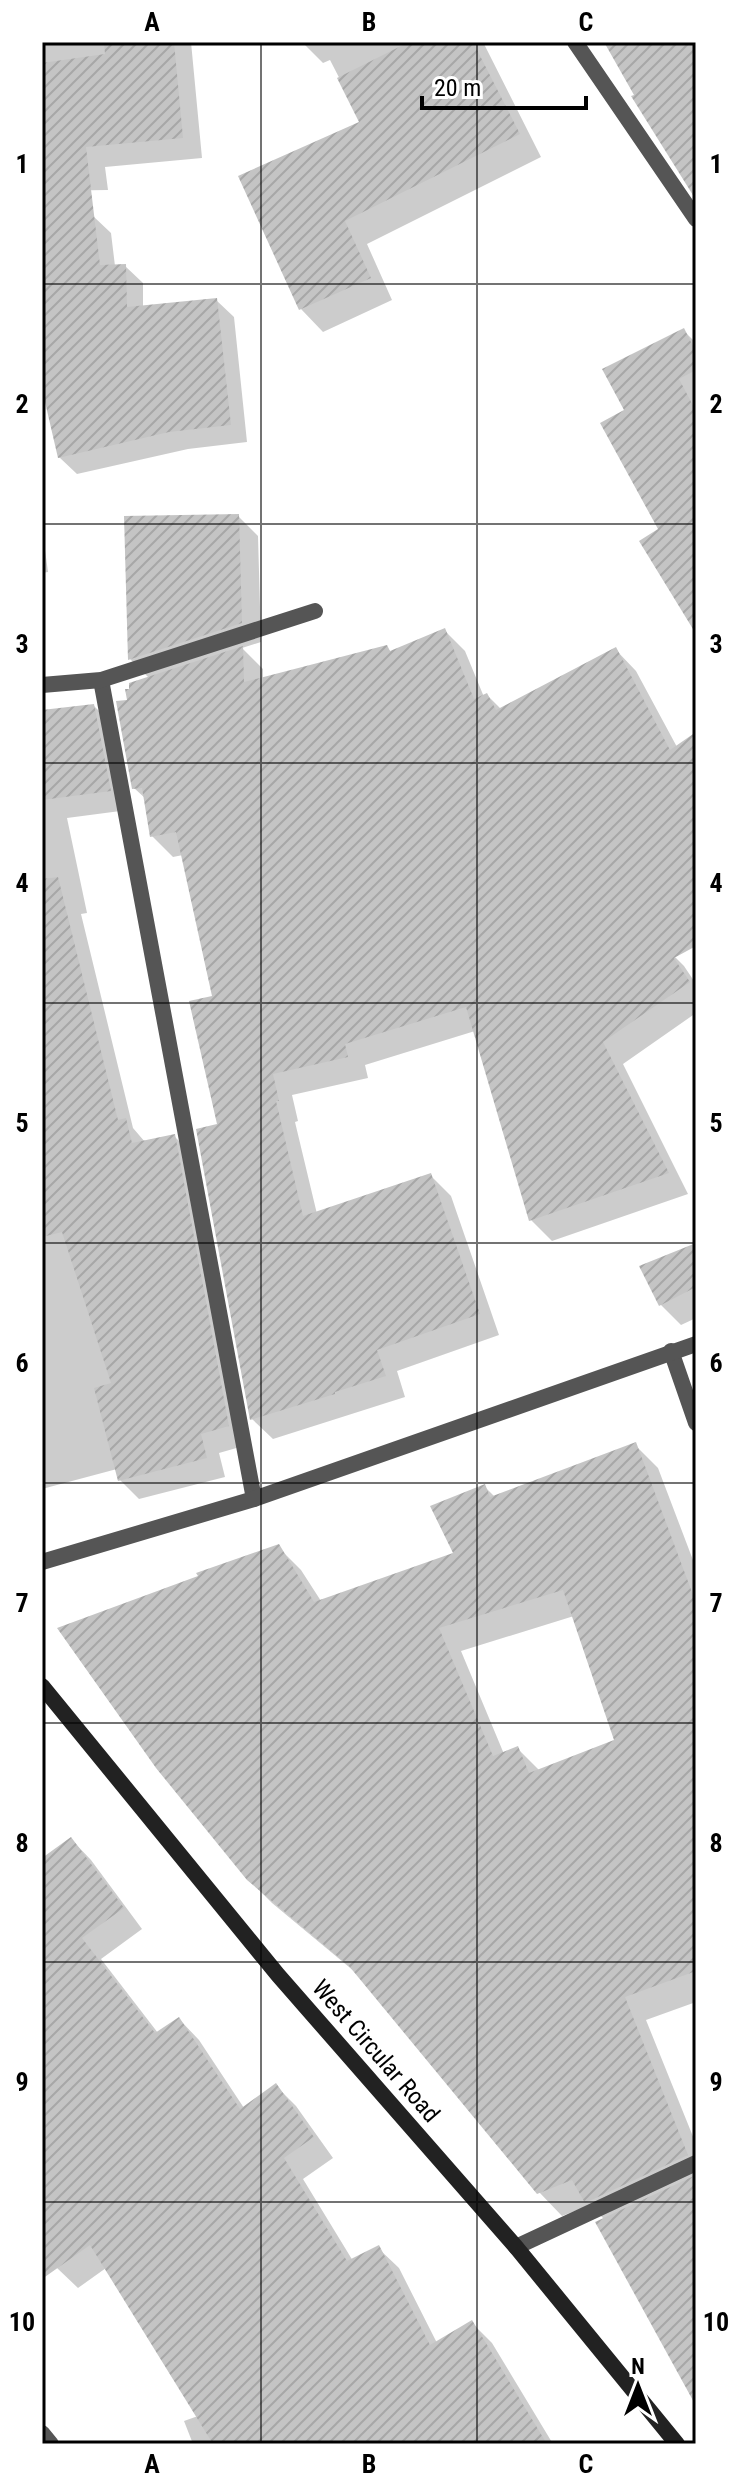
<svg xmlns="http://www.w3.org/2000/svg" width="738" height="2486" font-family="'Roboto Condensed',sans-serif">
  <style>
    .shadow { fill: #0003; fill-rule: evenodd }
    .building { fill: url(#building-hatch); fill-rule: evenodd }
    .lines { fill: none; stroke-linecap: round; stroke-linejoin: round }
    .street { stroke: #555; stroke-width: 16 }
    .secondary { stroke: #222; stroke-width: 16 }
    .grid { fill: none; stroke: #000; stroke-width: 2; stroke-opacity: 0.55 }
    .labels { text-anchor: middle; stroke-width: 6; stroke-linejoin: round; paint-order: stroke }
    .street-label { font-size: 24px; fill: #000; stroke: #fff }
    .neatline { fill: none; stroke: #000; stroke-width: 3 }
    .grid-label { font-size: 26px; text-anchor: middle; font-weight: bold; fill: #000 }
  </style>
  <defs>
    <pattern id="building-hatch" width="6" height="6" patternUnits="userSpaceOnUse" patternTransform="scale(2)"><rect width="6" height="6" fill="#c4c4c4"/><path d="M-1 1l2-2M0 6l6-6M5 7l2-2" fill="none" stroke="#a7a7a7"/></pattern>
  </defs>
  <rect width="100%" height="100%" fill="#fff"/>
  <g class="shadow">
    <path d="M42 42H191L202 158 105 167 108 190 42 191Z"/>
    <path d="M302 42H483L541 157 367 244 392 300 323 332 301 309 362 122 330 60 323 63Z"/>
    <path d="M93 216 111 233 115 266H125L143 283V307L216 300 234 317 247 442 188 449 77 474 59 457 45 396H42V224Z"/>
    <path d="M683 330 696 343V618L661 530 626 411Z"/>
    <path d="M238 516 258 536 261 642 242 648 263 669V679L386 647 391 652 444 630 465 651 484 697 487 695 502 710 616 650 636 671 677 747 696 735V880L663 945 684 966 696 984V1013L623 1064 688 1194 552 1241 531 1220 475 1031 365 1065 368 1078 292 1095 298 1121 295 1122 317 1214 430 1175 451 1196 499 1335 397 1371 405 1397 273 1439 252 1419 219 1125 214 997 183 855 173 857 152 836 146 799 134 788 129 701 149 678 130 659Z"/>
    <path d="M42 528 48 572 42 573Z"/>
    <path d="M94 706 113 725 128 810 67 818 87 913 81 914 133 1128 145 1142 174 1136 193 1155 247 1445 219 1453 225 1477 139 1499 120 1480 117 1469 42 1489V712Z"/>
    <path d="M696 1245V1318L681 1325 660 1304Z"/>
    <path d="M635 1445 658 1468 696 1568V2002L646 2020 696 2144V2377L605 2220 590 2205 562 2216 539 2192 361 1977 272 1903 248 1879 278 1547 301 1570 321 1601 456 1554 484 1486 495 1497ZM574 1616 617 1741 540 1771 518 1749 504 1754 461 1651Z"/>
    <path d="M71 1839 91 1860 142 1929 101 1959 158 2033 179 2019 199 2040 244 2108 276 2086 296 2106 333 2158 303 2179 353 2261 378 2248 399 2268 437 2343 472 2323 492 2343 553 2444H193L184 2421 198 2416 106 2268 78 2288 57 2268 42 2246V1854L45 1858Z"/>
  </g>
  <g class="building">
    <path d="M104 42H174L183 138 86 147 100 265 126 264 127 307 217 298 231 425 169 432 58 458 42 389V63L105 54Z"/>
    <path d="M409 42H473L520 134 345 221 371 278 299 310 238 176 359 122 337 78Z"/>
    <path d="M604 42H696V200L631 96 634 95Z"/>
    <path d="M684 328 696 352V370L679 379 696 411V634L639 541 658 529 600 423 624 410 602 369Z"/>
    <path d="M239 514 242 623 128 660 124 516Z"/>
    <path d="M445 628 474 699 487 693 496 710 616 647 670 750 696 732V946L674 958 690 982 603 1042 669 1173 529 1221 466 1007 345 1044 348 1057 273 1074 279 1101H276L303 1216 431 1173 480 1314 377 1350 386 1376 335 1392V1394L250 1420 196 1129 217 1124 189 1001 212 996 176 832 150 837 142 788 132 789 116 701 127 700 125 689H129V683L243 646 244 682 387 645 390 651Z"/>
    <path d="M94 704 111 791 42 800V710Z"/>
    <path d="M58 877 118 1120 126 1118 132 1143 175 1134 229 1426 201 1434 207 1458 118 1481 94 1388 111 1383 62 1232 42 1237V879Z"/>
    <path d="M696 1243V1287L659 1306 639 1266Z"/>
    <path d="M636 1442 696 1603V1971L625 1997 688 2155 585 2203 572 2180 537 2194 349 1966 247 1880 156 1768 57 1628 198 1576 196 1573 279 1544 314 1602 453 1553 430 1506 485 1484 490 1497ZM563 1590 614 1740 529 1773 518 1746 493 1756 439 1628Z"/>
    <path d="M71 1837 124 1908 82 1938 155 2033 179 2017 240 2109 276 2083 314 2137 284 2158 347 2261 379 2245 430 2345 472 2320 547 2444H213L90 2245 42 2279V1858Z"/>
    <path d="M696 2175V2406L595 2222Z"/>
  </g>
  <g class="lines">
    <g class="street">
      <path d="M575 42 696 219"/>
      <path d="M101 680 254 1499"/>
      <path d="M42 685 101 680 315 611"/>
      <path d="M671 1351 696 1423"/>
      <path d="M42 1562 254 1499 696 1344"/>
      <path d="M516 2247 696 2163"/>
      <path d="M42 2433 51 2444"/>
    </g>
    <path class="secondary" d="M42 1686 278 1975 516 2247 677 2444"/>
  </g>
  <path class="grid" d="M261 42V2444M477 42V2444M42 284H696M42 524H696M42 763H696M42 1003H696M42 1243H696M42 1483H696M42 1723H696M42 1962H696M42 2202H696"/>
  <g class="labels">
    <g class="street-label">
      <text transform="translate(376 2051) rotate(49)" y="8">West Circular Road</text>
    </g>
  </g>
  <rect width="738" height="2486" fill="none" stroke="#ffffff" stroke-width="88"/>
  <g transform="translate(638 2386)" stroke="#ffffff" stroke-width="6" paint-order="stroke">
  <path d="M0-6L14 30L0 20L-14 30Z" fill="#000000"/>
  <text y="-12" font-size="22" font-weight="bold" text-anchor="middle" fill="#000000">N</text>
  </g>
  <path d="M422 96v12h164v-12" fill="none" stroke="#000000" stroke-width="4"/>
  <text x="434" y="96" font-size="24" fill="#000000" stroke="#ffffff" stroke-width="6" paint-order="stroke">20 m</text>
  <rect x="44" y="44" width="650" height="2398" class="neatline"/>
  <g class="grid-label">
    <text x="152" y="31">A</text>
    <text x="369" y="31">B</text>
    <text x="586" y="31">C</text>
    <text x="22" y="173">1</text>
    <text x="716" y="173">1</text>
    <text x="22" y="413">2</text>
    <text x="716" y="413">2</text>
    <text x="22" y="653">3</text>
    <text x="716" y="653">3</text>
    <text x="22" y="892">4</text>
    <text x="716" y="892">4</text>
    <text x="22" y="1132">5</text>
    <text x="716" y="1132">5</text>
    <text x="22" y="1372">6</text>
    <text x="716" y="1372">6</text>
    <text x="22" y="1612">7</text>
    <text x="716" y="1612">7</text>
    <text x="22" y="1852">8</text>
    <text x="716" y="1852">8</text>
    <text x="22" y="2091">9</text>
    <text x="716" y="2091">9</text>
    <text x="22" y="2331">10</text>
    <text x="716" y="2331">10</text>
    <text x="152" y="2473">A</text>
    <text x="369" y="2473">B</text>
    <text x="586" y="2473">C</text>
  </g>
</svg>
